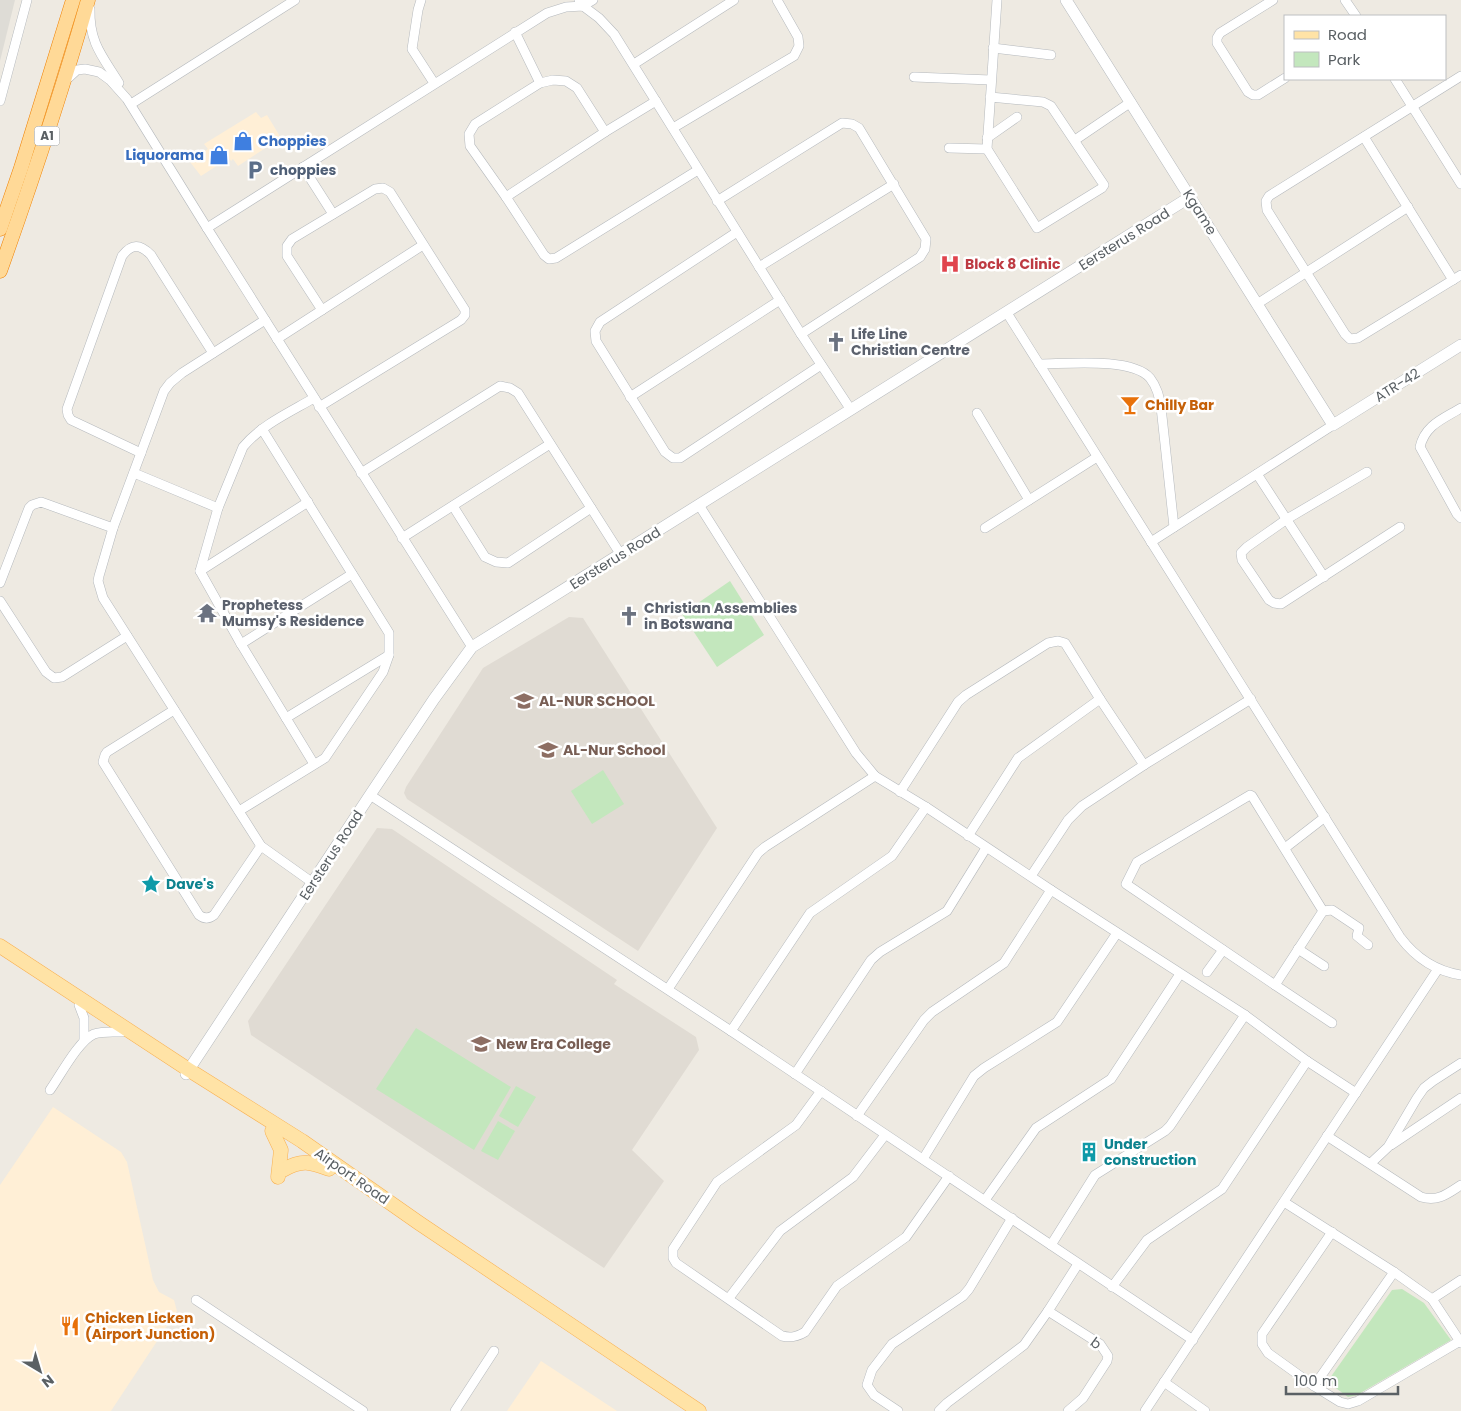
<svg xmlns="http://www.w3.org/2000/svg" width="1461" height="1411" font-family="Poppins,sans-serif">
  <style>
    .commercial { fill: #ffefd6 }
    .industrial { fill: #dedcd6 }
    .education { fill: #e0dbd3 }
    .green { fill: #c3e7bd }
    .lines { fill: none; stroke-linecap: round; stroke-linejoin: round }
    .minor-casing { stroke: #b5b9bd; stroke-width: 10 }
    .tertiary-casing { stroke: #b5b9bd; stroke-width: 12 }
    .primary-casing { stroke: #f9b050; stroke-width: 15 }
    .trunk-casing { stroke: #f08100; stroke-width: 15 }
    .minor { stroke: #fff; stroke-width: 9 }
    .tertiary { stroke: #fff; stroke-width: 11 }
    .primary { stroke: #ffe3a6; stroke-width: 14 }
    .trunk { stroke: #ffd997; stroke-width: 14 }
    .labels { text-anchor: middle; stroke-width: 5; stroke-linejoin: round; paint-order: stroke }
    .shield { fill: #fff; stroke: #8c9092; stroke-width: 1 }
    .shield-label { font-size: 12px; font-weight: bold; fill: #5a6064 }
    .shop-label { font-size: 14px; font-weight: bold; fill: #366cbe; stroke: #fff; text-anchor: start }
    .service-label { font-size: 14px; font-weight: bold; fill: #4e5e75; stroke: #fff; text-anchor: start }
    .street-label { font-size: 14px; fill: #5a6064; stroke: #fff }
    .health-label { font-size: 14px; font-weight: bold; fill: #be3a42; stroke: #fff; text-anchor: start }
    .worship-label { font-size: 14px; font-weight: bold; fill: #5b616d; stroke: #fff; text-anchor: start }
    .food-label { font-size: 14px; font-weight: bold; fill: #c56008; stroke: #fff; text-anchor: start }
    .education-label { font-size: 14px; font-weight: bold; fill: #785e54; stroke: #fff; text-anchor: start }
    .culture-label { font-size: 14px; font-weight: bold; fill: #0d838f; stroke: #fff; text-anchor: start }
  </style>
  <rect width="100%" height="100%" fill="#eeeae2"/>
  <g class="commercial">
    <path d="M256 112 261 118 267 115 281 138 238 166 233 159 231 161 229 158 201 176 190 162 208 149 204 144Z"/>
    <path d="M53 1107 121 1152 127 1162 153 1280 159 1292 174 1300 177 1311 111 1411H0V1185Z"/>
    <path d="M541 1361 617 1411H507Z"/>
  </g>
  <path class="industrial" d="M0 0H15L0 61Z"/>
  <g class="education">
    <path d="M569 617 583 618 717 828 638 951 407 799 404 793 406 787 483 668Z"/>
    <path d="M377 828 392 829 617 980 614 984 696 1037 699 1050 632 1150 664 1181 604 1268 251 1035 248 1021Z"/>
  </g>
  <g class="green">
    <path d="M730 581 764 635 717 667 682 614Z"/>
    <path d="M603 770 624 804 592 824 571 791Z"/>
    <path d="M416 1028 511 1087 474 1150 376 1089Z"/>
    <path d="M516 1086 536 1097 518 1127 499 1116Z"/>
    <path d="M498 1121 515 1131 498 1160 481 1151Z"/>
    <path d="M1402 1289 1424 1303 1451 1340 1357 1395 1348 1397 1333 1386 1330 1378 1392 1290Z"/>
  </g>
  <g class="lines">
    <defs>
      <g id="minor">
        <path d="M421 0 418 10 412 49 434 83"/>
        <path d="M579 0 583 6 593 0"/>
        <path d="M1273 0 1220 33 1217 38V43L1248 92 1253 95H1258L1285 78"/>
        <path d="M1345 0 1356 16"/>
        <path d="M90 9C89 43 103 57 119 83"/>
        <path d="M515 32 540 83"/>
        <path d="M993 48 1051 55"/>
        <path d="M634 64 734 0"/>
        <path d="M1461 76 1269 196 1266 201 1267 210 1345 334 1350 339 1358 338 1461 275"/>
        <path d="M914 77 991 80"/>
        <path d="M1395 79 1461 184"/>
        <path d="M65 81 77 70 85 69 99 72 110 80 127 99 207 228 472 647"/>
        <path d="M990 97 1043 102 1051 106 1104 185 1102 188 1037 228 987 149 997 0"/>
        <path d="M0 101 27 0"/>
        <path d="M131 104 295 0"/>
        <path d="M673 128 794 56 799 46 798 37 777 0"/>
        <path d="M605 132 577 88 566 81 553 80 540 83 475 124 469 134 470 146 506 197 544 255 549 259 556 258 698 170"/>
        <path d="M1364 137 1453 280"/>
        <path d="M987 138 1017 117"/>
        <path d="M1075 140 1131 102"/>
        <path d="M949 148 987 149"/>
        <path d="M303 167 333 214"/>
        <path d="M506 197 605 132 656 101"/>
        <path d="M717 201 842 123 852 124 859 128 926 239 925 249 920 257 801 334"/>
        <path d="M207 228 547 13 566 7 583 6 599 18 614 34 801 334 851 410"/>
        <path d="M737 232 600 322 595 331 596 341 665 452 673 458H680L821 365"/>
        <path d="M759 267 894 184"/>
        <path d="M1257 304 1408 207"/>
        <path d="M1007 313 1400 937C1415 957 1435 971 1461 975"/>
        <path d="M265 320 182 373 170 383 164 391 113 528 99 576 98 581 103 598 261 846 313 883"/>
        <path d="M277 339 423 245"/>
        <path d="M1039 364C1066 364 1131 357 1150 378 1157 387 1159 396 1161 407L1174 527"/>
        <path d="M630 397 780 300"/>
        <path d="M314 398C290 412 261 425 243 447L218 508 200 571 241 644 314 764"/>
        <path d="M319 407 461 320 465 315V310L390 192 383 188 375 189 292 239 287 246V256L322 310"/>
        <path d="M1461 408C1443 419 1425 425 1420 447L1457 514 1461 518"/>
        <path d="M977 413 1029 500"/>
        <path d="M141 453 71 420 68 415 67 409 122 256C132 243 140 244 151 255L213 353"/>
        <path d="M1367 472 1287 519 1247 547 1241 553 1242 560 1269 600 1274 603 1281 604 1400 527"/>
        <path d="M134 473 218 508"/>
        <path d="M361 473 500 386 510 388 518 393 621 555"/>
        <path d="M1257 474 1324 577"/>
        <path d="M699 505 856 753 875 776 926 807 1051 890 1245 1015 1307 1061 1356 1093"/>
        <path d="M453 506 485 557 496 562 508 563 591 508"/>
        <path d="M985 528 1097 457"/>
        <path d="M402 538 550 444"/>
        <path d="M1151 542 1333 425"/>
        <path d="M200 571 308 502"/>
        <path d="M0 583 29 508 32 505 41 502 113 528"/>
        <path d="M0 601 46 672 54 678 62 677 127 636"/>
        <path d="M241 644 352 574"/>
        <path d="M174 710 107 752 105 755 103 762 199 915C204 919 209 919 214 915L261 846"/>
        <path d="M286 718 389 655"/>
        <path d="M900 792 958 702 966 695 1048 643 1058 641 1065 643 1100 699 1144 765"/>
        <path d="M370 795 731 1031 1193 1340"/>
        <path d="M1250 795 1252 796 1323 911 1275 985 1126 884 1137 862Z"/>
        <path d="M239 811 325 758 383 672 389 655V633L262 429"/>
        <path d="M968 836 1018 758 1100 699"/>
        <path d="M1285 848 1325 817"/>
        <path d="M1031 876 1068 820 1082 806 1144 765 1251 699"/>
        <path d="M1323 911 1332 910 1359 928 1357 936 1368 945"/>
        <path d="M1298 949 1324 966"/>
        <path d="M1207 972 1223 950"/>
        <path d="M1275 985 1332 1023"/>
        <path d="M668 989 758 853 765 847 875 776"/>
        <path d="M79 1005 84 1018V1040"/>
        <path d="M731 1031 810 913 892 856 926 807"/>
        <path d="M795 1074 871 960 880 952 947 911 986 848"/>
        <path d="M50 1090C60 1076 79 1040 94 1034 103 1031 113 1032 122 1032"/>
        <path d="M821 1091 796 1125 717 1182 673 1249V1258L676 1263 782 1336C791 1338 797 1337 805 1332L837 1286 906 1237 949 1176"/>
        <path d="M857 1116 924 1020 932 1012 1004 963 1051 890"/>
        <path d="M1327 1136 1421 1197C1438 1202 1447 1194 1461 1185"/>
        <path d="M1391 1145 1461 1098"/>
        <path d="M923 1159 974 1076 984 1068 1057 1022 1117 933"/>
        <path d="M1371 1163 1388 1147 1417 1098 1424 1088 1433 1081 1461 1063"/>
        <path d="M985 1200 1036 1128 1111 1079 1180 974"/>
        <path d="M1284 1202 1394 1272 1432 1299 1461 1343"/>
        <path d="M1332 1232 1262 1334V1344L1268 1353 1314 1386 1340 1402 1348 1404 1358 1401 1460 1341"/>
        <path d="M1051 1245 1095 1175 1165 1131 1170 1126 1245 1015"/>
        <path d="M1112 1287 1147 1240 1222 1189 1307 1061"/>
        <path d="M729 1298 780 1231 853 1177 885 1135"/>
        <path d="M1432 1299 1461 1280"/>
        <path d="M196 1300 363 1411"/>
        <path d="M1048 1311 1100 1344 1108 1356 1107 1361 1083 1398 1068 1411"/>
        <path d="M1164 1382 1205 1411"/>
        <path d="M1314 1386 1394 1272"/>
        <path d="M455 1411 494 1351"/>
        <path d="M898 1411 874 1395 867 1385 872 1370 892 1344 963 1296 969 1289 1012 1218"/>
        <path d="M939 1411 947 1403 1024 1345 1048 1311 1078 1264"/>
        <path d="M1145 1411 1438 969"/>
      </g>
      <g id="tertiary">
        <path d="M1066 0 1333 425 1461 345"/>
        <path d="M186 1074 370 795 434 699 472 647 1190 197"/>
      </g>
      <g id="primary">
        <path d="M0 946 189 1070 302 1141 419 1223 699 1411"/>
        <path d="M272 1131 281 1150 278 1177"/>
        <path d="M283 1170C302 1159 310 1162 329 1169"/>
      </g>
      <g id="trunk">
        <path d="M0 229 21 168 73 0"/>
        <path d="M0 271C32 181 62 91 88 0"/>
      </g>
    </defs>
    <use href="#minor" class="minor-casing"/>
    <use href="#tertiary" class="tertiary-casing"/>
    <use href="#primary" class="primary-casing"/>
    <use href="#trunk" class="trunk-casing"/>
    <use href="#minor" class="minor"/>
    <use href="#tertiary" class="tertiary"/>
    <use href="#primary" class="primary"/>
    <use href="#trunk" class="trunk"/>
  </g>
  <defs>
    <symbol id="shop-bare" viewBox="-9 -9 18 18"><path d="M-5-2.5h2.3a2.7 3.5 0 0 1 5.4 0H5L5.5 6h-11ZM-1.5-2.5h3a1.5 2.3 0 0 0-3 0Z" fill="#3f7fe0" stroke="#fff" stroke-width="2.5" paint-order="stroke"/></symbol>
    <symbol id="parking-bare" viewBox="-9 -9 18 18"><path d="M-3.5-5.5H1a3.5 3.5 0 0 1 0 7H-1V5.5H-3.5ZM-1-3.4V-.6H.8a1.4 1.4 0 0 0 0-2.8Z" fill="#5c6f8a" stroke="#fff" stroke-width="2.5" paint-order="stroke"/></symbol>
    <symbol id="hospital-bare" viewBox="-9 -9 18 18"><path d="M-5-5h3v3.5h4V-5h3V5h-3V1.5h-4V5h-3Z" fill="#e0444e" stroke="#fff" stroke-width="2.5" paint-order="stroke"/></symbol>
    <symbol id="church-bare" viewBox="-9 -9 18 18"><path d="M-1.2-6h2.4v3.5h3.3v2.4h-3.3V6h-2.4V-.1h-3.3v-2.4h3.3Z" fill="#6b7280" stroke="#fff" stroke-width="2.5" paint-order="stroke"/></symbol>
    <symbol id="bar-bare" viewBox="-9 -9 18 18"><path d="M-6-5H6L.8 .8V4.5H3.5V6h-7V4.5H-.8V.8Z" fill="#e8710a" stroke="#fff" stroke-width="2.5" paint-order="stroke"/></symbol>
    <symbol id="temple-bare" viewBox="-9 -9 18 18"><path d="M0-6L5-2H3V0L6.5 2.5H4V6H1.5V3h-3V6H-4V2.5H-6.5L-3 0V-2H-5Z" fill="#6b7280" stroke="#fff" stroke-width="2.5" paint-order="stroke"/></symbol>
    <symbol id="school-bare" viewBox="-9 -9 18 18"><path d="M0-5L7-2L0 1L-7-2ZM-4 1L0 2.5L4 1V4Q0 6-4 4Z" fill="#8d6e63" stroke="#fff" stroke-width="2.5" paint-order="stroke"/></symbol>
    <symbol id="sight-bare" viewBox="-9 -9 18 18"><path d="M0-6L1.8-2.2L6-1.7L2.9 1.2L3.7 5.4L0 3.3L-3.7 5.4L-2.9 1.2L-6-1.7L-1.8-2.2Z" fill="#0f9aa8" stroke="#fff" stroke-width="2.5" paint-order="stroke"/></symbol>
    <symbol id="university-bare" viewBox="-9 -9 18 18"><path d="M0-5L7-2L0 1L-7-2ZM-4 1L0 2.5L4 1V4Q0 6-4 4Z" fill="#8d6e63" stroke="#fff" stroke-width="2.5" paint-order="stroke"/></symbol>
    <symbol id="building-bare" viewBox="-9 -9 18 18"><path d="M-4-6H4V6H1V3H-1V6H-4ZM-2.5-4.3h1.7v1.8h-1.7ZM.8-4.3h1.7v1.8H.8ZM-2.5-1h1.7V.8h-1.7ZM.8-1h1.7V.8H.8Z" fill="#0f9aa8" stroke="#fff" stroke-width="2.5" paint-order="stroke"/></symbol>
    <symbol id="restaurant-bare" viewBox="-9 -9 18 18"><path d="M-5-6h1v4h1v-4h1v4h1v-4h1v5L-1.5 .5V6h-2V.5L-5-1ZM5-6V6H3V1.5H1.5Q1.5-4 5-6Z" fill="#e8710a" stroke="#fff" stroke-width="2.5" paint-order="stroke"/></symbol>
  </defs>
  <g fill-rule="evenodd">
    <use href="#shop-bare" x="229" y="127" width="28" height="28"/>
    <use href="#shop-bare" x="205" y="141" width="28" height="28"/>
    <use href="#parking-bare" x="241" y="156" width="28" height="28"/>
    <use href="#hospital-bare" x="936" y="250" width="28" height="28"/>
    <use href="#church-bare" x="822" y="328" width="28" height="28"/>
    <use href="#bar-bare" x="1116" y="391" width="28" height="28"/>
    <use href="#temple-bare" x="193" y="599" width="28" height="28"/>
    <use href="#church-bare" x="615" y="602" width="28" height="28"/>
    <use href="#school-bare" x="510" y="687" width="28" height="28"/>
    <use href="#school-bare" x="534" y="736" width="28" height="28"/>
    <use href="#sight-bare" x="137" y="870" width="28" height="28"/>
    <use href="#university-bare" x="467" y="1030" width="28" height="28"/>
    <use href="#building-bare" x="1075" y="1138" width="28" height="28"/>
    <use href="#restaurant-bare" x="56" y="1312" width="28" height="28"/>
  </g>
  <g class="labels">
    <rect class="shield" x="34.5" y="126.5" width="25" height="19" rx="4"/>
    <g class="shield-label">
      <text x="47" y="140">A1</text>
    </g>
    <g class="shop-label">
      <text x="258" y="146">Choppies</text>
      <text x="204" y="160" text-anchor="end">Liquorama</text>
    </g>
    <g class="service-label">
      <text x="270" y="175">choppies</text>
    </g>
    <g class="street-label">
      <text transform="translate(1200 212) rotate(58)" y="5">Kgame</text>
      <text transform="translate(1124 239) rotate(-32)" y="5">Eersterus Road</text>
      <text transform="translate(1397 385) rotate(-32)" y="5">ATR-42</text>
      <text transform="translate(615 558) rotate(-32)" y="5">Eersterus Road</text>
      <text transform="translate(331 855) rotate(-57)" y="5">Eersterus Road</text>
      <text transform="translate(352 1176) rotate(35)" y="5">Airport Road</text>
      <text transform="translate(1096 1343) rotate(37)" y="5">b</text>
    </g>
    <g class="health-label">
      <text x="965" y="269">Block 8 Clinic</text>
    </g>
    <g class="worship-label">
      <text x="851" y="339">Life Line<tspan x="851" dy="16">Christian Centre</tspan></text>
      <text x="222" y="610">Prophetess<tspan x="222" dy="16">Mumsy's Residence</tspan></text>
      <text x="644" y="613">Christian Assemblies<tspan x="644" dy="16">in Botswana</tspan></text>
    </g>
    <g class="food-label">
      <text x="1145" y="410">Chilly Bar</text>
      <text x="85" y="1323">Chicken Licken<tspan x="85" dy="16">(Airport Junction)</tspan></text>
    </g>
    <g class="education-label">
      <text x="539" y="706">AL-NUR SCHOOL</text>
      <text x="563" y="755">AL-Nur School</text>
      <text x="496" y="1049">New Era College</text>
    </g>
    <g class="culture-label">
      <text x="166" y="889">Dave's</text>
      <text x="1104" y="1149">Under<tspan x="1104" dy="16">construction</tspan></text>
    </g>
  </g>
  <rect x="1284" y="15" width="162" height="65" fill="#ffffff" stroke="#bdbfc1"/>
  <rect x="1294" y="31" width="25" height="8" fill="#ffe3a6" stroke="#bdbfc1"/>
  <text x="1328" y="40" font-size="15" fill="#5a6064">Road</text>
  <rect x="1294" y="52" width="25" height="15" fill="#c3e7bd" stroke="#bdbfc1"/>
  <text x="1328" y="65" font-size="15" fill="#5a6064">Park</text>
  <g transform="translate(40 1371) rotate(142)" stroke="#ffffff" stroke-width="4" paint-order="stroke">
  <path d="M0-4L9 19L0 12L-9 19Z" fill="#5a6064"/>
  <text y="-8" font-size="14" font-weight="bold" text-anchor="middle" fill="#5a6064">N</text>
  </g>
  <path d="M1286 1386v8h112v-8" fill="none" stroke="#5a6064" stroke-width="2.5"/>
  <text x="1294" y="1386" font-size="15" fill="#5a6064" stroke="#ffffff" stroke-width="4" paint-order="stroke">100 m</text>
</svg>
